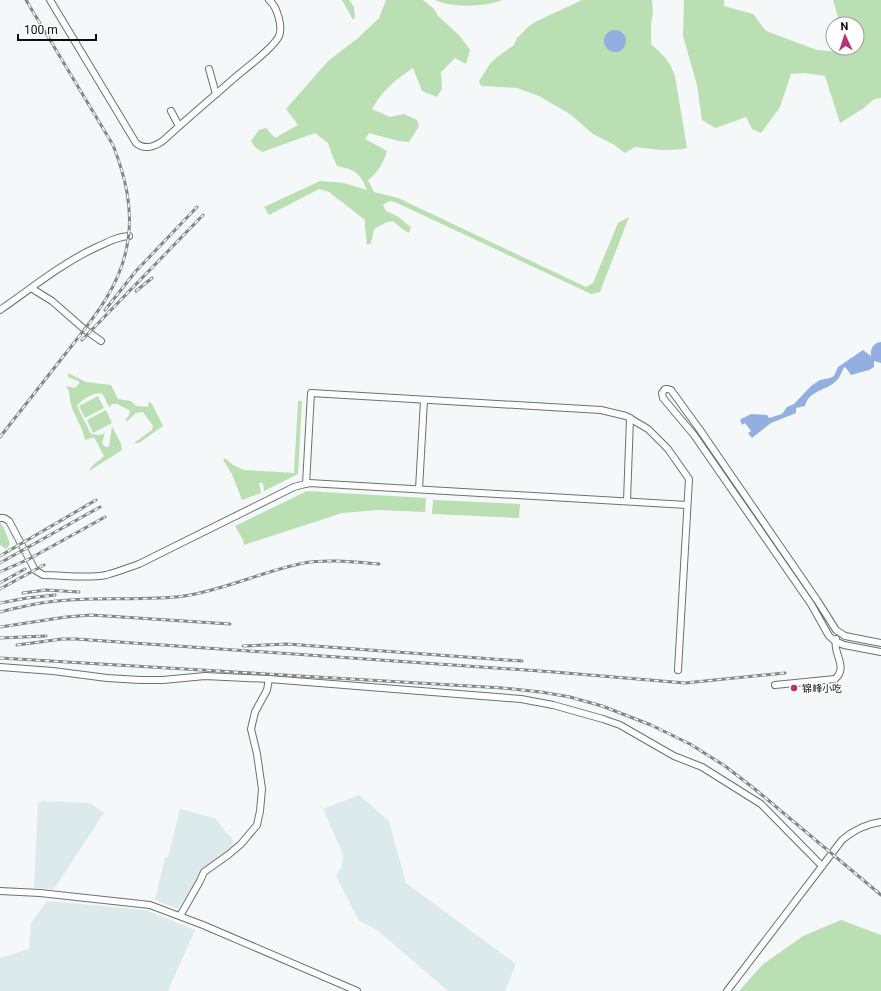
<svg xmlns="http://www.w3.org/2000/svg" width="881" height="991" font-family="Roboto,'Noto Sans SC',sans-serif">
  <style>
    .built { fill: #ddeaeb }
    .green { fill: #badfb2 }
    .water { fill: #93afe2 }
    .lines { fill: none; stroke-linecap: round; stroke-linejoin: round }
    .minor-casing { stroke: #6c7070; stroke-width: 8 }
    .minor { stroke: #fff; stroke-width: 6 }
    .rail-casing { stroke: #838686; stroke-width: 3 }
    .rail { stroke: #fff; stroke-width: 1.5; stroke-dasharray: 4.5; stroke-linecap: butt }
    .poi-dot { fill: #b63176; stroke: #fff; stroke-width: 1.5 }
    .labels { text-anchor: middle; stroke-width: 3.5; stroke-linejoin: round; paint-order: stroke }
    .poi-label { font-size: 10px; fill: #0a0b0c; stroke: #fff; text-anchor: start }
  </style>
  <rect width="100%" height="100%" fill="#f4f8f8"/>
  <g class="built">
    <path d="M359 795 389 821 406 883 516 964 505 991H448L377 930 359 921 336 876 342 867 343 854 323 809Z"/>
    <path d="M45 801 90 803 104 813 54 889 34 888 38 803Z"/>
    <path d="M180 809 215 818 225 831 232 838 233 845 232 847 201 872 178 909 155 900 165 857H168Z"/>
    <path d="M47 901 146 910 195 930 168 991H0V958L29 949 31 923Z"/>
  </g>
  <g class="green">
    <path d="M342 0H349L354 7 355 18 353 20Z"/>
    <path d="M386 0H423L434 9 438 16 459 35 470 50 466 64 455 58 441 72 442 89 437 97 422 91 413 68C396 79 382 91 372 109L390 117 404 114 417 120 419 126 409 142 399 141 369 133 365 139 387 151C383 164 378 172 368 180L374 192 398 198 586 287 593 283 618 223 629 217 600 292 591 294 395 202 389 201 383 205 386 211 397 216 411 227 409 233 402 229 393 221 385 223 374 229 371 243 367 245 365 228V220L329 192 319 189 269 215 264 207 320 181 344 183 367 190C360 173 356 170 337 166L332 155 328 143 315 133 262 152 255 147 251 141 259 130 266 128 275 138 298 125 286 109 328 61 358 38 379 18Z"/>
    <path d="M435 0H502C486 7 452 8 435 0Z"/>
    <path d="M582 0H652L653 12 651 24V44C663 55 670 61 675 76L687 148C669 152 652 149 635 147L625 153 613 144 593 134 570 114 539 96 517 88 481 86 479 81 490 64 497 57 514 45 517 38 528 27 535 22Z"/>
    <path d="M684 0H724V6L753 14 766 31 817 50 840 52V48H857V24H840L833 0H881V98L874 99 864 108 840 123 825 76 805 73 791 74 780 107 761 133 752 129 746 117 715 128 702 120 697 85 683 36Z"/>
    <path d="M68 373 86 382 111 385 118 399 131 401 136 406 148 407 149 401 152 404 163 426 139 443H134L152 430 153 426 143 412 136 413 126 422V418L128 417 130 412 129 410 117 404H112L110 407C105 403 106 397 101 393 91 394 83 398 77 406L91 434C97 434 101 437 105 432L102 443 105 447H109L112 426 121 444 122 450 89 471C92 464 99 461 104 456L94 437 85 440C83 427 74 416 71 404 68 395 72 395 66 386L75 388 80 382 68 377Z"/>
    <path d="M98 396 104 408 85 418 79 406Z"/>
    <path d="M298 401H302L298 474 264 491 263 483H259L261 493 242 500 232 474 223 460 225 458 233 465 244 470 294 473Z"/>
    <path d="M106 410 112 423 93 433 87 420Z"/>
    <path d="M307 491 426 498 425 512 378 510 342 513 244 545 243 540 235 526Z"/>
    <path d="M433 500 520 504 519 518 432 514Z"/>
    <path d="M0 522 4 528 10 544 6 549 0 545Z"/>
    <path d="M841 920 881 935V991H739L762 965 803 936Z"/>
  </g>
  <g class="water">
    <circle cx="615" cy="41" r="11"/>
    <path d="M881 342V363L874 361V367L869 370 851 375 846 368 844 367C842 371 840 378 836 381 826 391 809 390 805 406L796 408V413L771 423 752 438 748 433 751 431 745 423 742 425 740 420 741 419 751 414 767 415 769 418 782 414 787 407 794 404 811 386 820 380 830 378 834 376 838 367 863 350 871 356C870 349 873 343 881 342Z"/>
  </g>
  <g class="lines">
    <defs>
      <g id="minor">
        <path d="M50 0 136 143C145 151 157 146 165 139 189 117 214 96 239 74 249 66 274 47 279 36 283 27 277 6 269 0"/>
        <path d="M209 69 216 94"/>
        <path d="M171 111 179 126"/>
        <path d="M31 288 52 301 84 329 101 341"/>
        <path d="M0 310C32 288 62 263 97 247 108 242 116 237 129 236"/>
        <path d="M306 484 311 393 601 410 626 416 648 429 668 449 689 479 678 670"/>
        <path d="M419 489 424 400"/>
        <path d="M627 501 630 418"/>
        <path d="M0 518H4L9 521 35 570 43 575C64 575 86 579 106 575 117 572 128 568 139 564L294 487 309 483 687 505"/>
        <path d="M881 643 845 636 836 630 817 600 700 430 671 390 668 389H665L662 393 663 398 694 435 811 604 829 636 835 641 844 645 881 652"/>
        <path d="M0 667 53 671 107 678 140 680H163L205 676 269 679 521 699 553 705 603 719 620 725 674 756 702 767 761 804 822 866"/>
        <path d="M775 685 835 679C849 667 832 653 836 639"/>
        <path d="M0 891 40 893 150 905 203 925 357 991"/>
        <path d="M180 916 200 881 204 872 228 855 241 844 257 825 260 811 262 789 257 754 251 729 255 712 267 690 269 679"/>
        <path d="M727 991 842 840C854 830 865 824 881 822"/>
      </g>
    </defs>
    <use href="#minor" class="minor-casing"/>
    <use href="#minor" class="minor"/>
    <defs>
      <g id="rail">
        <path d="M136 291 152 278"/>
        <path d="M105 310 136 271 197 207"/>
        <path d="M82 340 203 215"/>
        <path d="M0 437C22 409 44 381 66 353 93 319 122 285 128 240 133 207 125 176 113 145L26 0"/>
        <path d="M0 556 96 500"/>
        <path d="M0 563 100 507"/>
        <path d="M0 572 29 559 105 517"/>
        <path d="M0 583 25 569"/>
        <path d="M0 589 44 565"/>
        <path d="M23 593 46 590 79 592"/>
        <path d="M0 603 27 598 55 595"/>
        <path d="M0 612C23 606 45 601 69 600 107 597 146 601 184 596 225 590 263 571 304 563 328 559 354 562 379 564"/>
        <path d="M0 627 66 617 91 615 230 624"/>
        <path d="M0 638 46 636"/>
        <path d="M17 645 62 639H76L554 672 685 683 785 673"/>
        <path d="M243 646 287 644 522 661"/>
        <path d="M0 658 503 688 541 692 570 697 602 706 651 725 690 744 725 766 756 790 881 895"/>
      </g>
    </defs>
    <use href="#rail" class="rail-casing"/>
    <use href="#rail" class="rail"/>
  </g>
  <circle class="poi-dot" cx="794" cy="688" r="4"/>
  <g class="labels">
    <g class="poi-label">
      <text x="802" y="692">锦峰小吃</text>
    </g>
  </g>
  <g transform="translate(845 36) rotate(357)"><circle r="19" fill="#ffffff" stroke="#9d9d9e"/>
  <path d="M0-3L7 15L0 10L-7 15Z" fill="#b63176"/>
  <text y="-6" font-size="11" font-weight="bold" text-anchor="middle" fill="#0a0b0c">N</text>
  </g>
  <path d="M18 34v6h78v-6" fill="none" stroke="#0a0b0c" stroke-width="2"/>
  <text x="24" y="34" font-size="12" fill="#0a0b0c" stroke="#ffffff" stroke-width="3" paint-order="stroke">100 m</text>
</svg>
